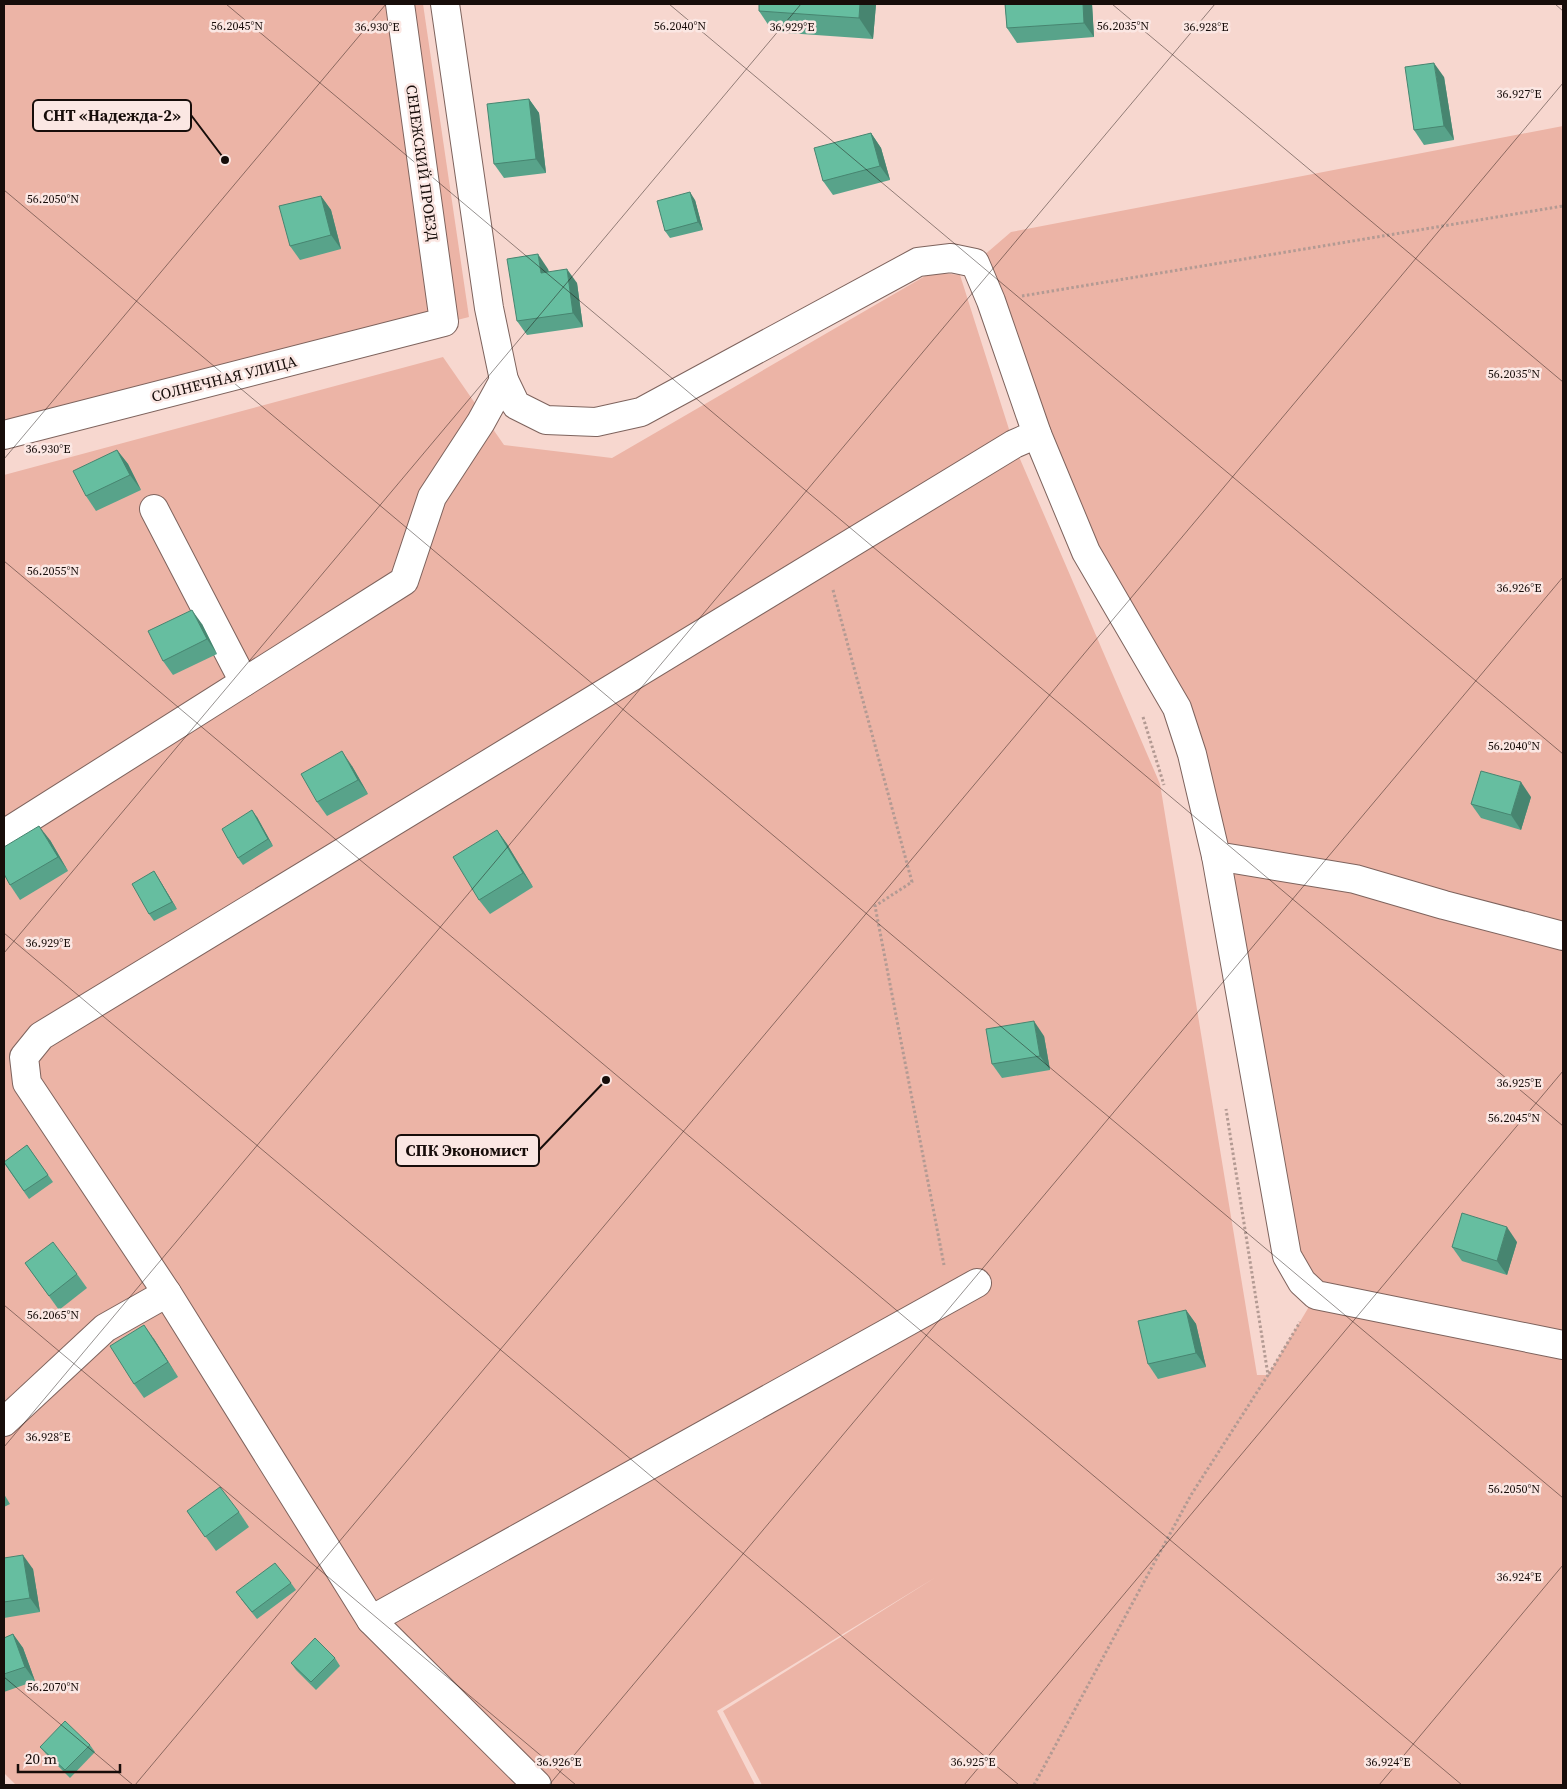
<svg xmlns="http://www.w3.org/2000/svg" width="1567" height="1789" font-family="'Source Serif 4',serif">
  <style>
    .green { fill: #ecb4a6 }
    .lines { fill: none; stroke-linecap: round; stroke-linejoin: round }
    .minor-casing { stroke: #7e635d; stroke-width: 30 }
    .path { stroke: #b39a93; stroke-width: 3; stroke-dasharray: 2.5 2.5; stroke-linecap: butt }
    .minor { stroke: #fff; stroke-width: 28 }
    .wall { fill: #58a38a }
    .shaded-wall { fill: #478570 }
    .building { fill: #66bea0; stroke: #478570 }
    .ticks { fill: none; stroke: #170d0a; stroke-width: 1; stroke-opacity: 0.45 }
    .labels { text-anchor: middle; stroke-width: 5; stroke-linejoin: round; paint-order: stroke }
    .street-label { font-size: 15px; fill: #170d0a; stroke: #fbe7e3 }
    .ticks-label { font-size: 12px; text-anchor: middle; fill: #170d0a; stroke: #fbe7e3; stroke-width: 5; stroke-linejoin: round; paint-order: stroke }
    .leader { fill: none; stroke: #170d0a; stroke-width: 2 }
    .callout-dot { fill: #170d0a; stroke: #fbe7e3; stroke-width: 2 }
    .callout { fill: #fbe7e3; stroke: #170d0a; stroke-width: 2 }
    .callout-label { font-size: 16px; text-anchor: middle; font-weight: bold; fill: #170d0a }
  </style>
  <rect width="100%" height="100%" fill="#f7d7cf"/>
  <g class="green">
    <path d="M4 4H423L469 317 4 435Z"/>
    <path d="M1563 126V1785H762L723 1711 936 1577 717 1711 755 1785H16L4 1773V475L443 357 504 445 612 458 932 272 960 275 1014 445 1160 784 1257 1375H1268L1316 1295 1302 1282 1192 754 1086 552 975 263 1011 232Z"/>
  </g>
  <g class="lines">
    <defs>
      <g id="minor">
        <path d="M445 4 489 308 504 380 516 405 546 420 596 422 641 412 918 262 951 258 975 263 991 301 1037 434 1086 552 1177 708 1192 754 1216 856 1355 879 1444 905 1563 936"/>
        <path d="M4 435 444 322 400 4"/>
        <path d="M154 509 244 682"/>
        <path d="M4 834 404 581 432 497 481 422 504 380"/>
        <path d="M1216 856 1287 1256 1302 1282 1316 1295 1563 1345"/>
        <path d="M4 1422 105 1328 167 1293"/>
        <path d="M371 1620 977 1283"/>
        <path d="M537 1785 371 1620 167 1293 27 1083 24 1057 41 1036 1014 444 1037 434"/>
      </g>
    </defs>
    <use href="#minor" class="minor-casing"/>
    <g class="path">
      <path d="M1022 296 1563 206"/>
      <path d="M833 590 912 882 875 906 944 1265"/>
      <path d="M1143 717 1164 785"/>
      <path d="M1269 1374 1300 1322"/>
      <path d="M1034 1785 1191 1495 1268 1375 1226 1109"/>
    </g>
    <use href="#minor" class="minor"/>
  </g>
  <g class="wall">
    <path d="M759 4H876L873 39 773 32 759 11Z"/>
    <path d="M1005 4H1092L1094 37 1017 43 1007 28Z"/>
    <path d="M1444 77 1454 140 1424 145 1414 130Z"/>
    <path d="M529 99 539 113 546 173 504 178 494 164Z"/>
    <path d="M871 133 881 148 890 180 833 195 823 181Z"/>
    <path d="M321 196 331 210 341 249 300 260 290 246Z"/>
    <path d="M695 200 703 230 670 238 665 231Z"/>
    <path d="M548 269 549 272 577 283 583 327 527 335 517 321Z"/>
    <path d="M117 450 128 464 141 490 96 511 86 496Z"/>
    <path d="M202 624 217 654 173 675 163 661Z"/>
    <path d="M352 766 368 794 327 816 317 802Z"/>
    <path d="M1531 797 1521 830 1481 818 1471 804Z"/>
    <path d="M257 817 273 846 243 865 238 858Z"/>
    <path d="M497 830 507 844 533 887 490 914 479 900Z"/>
    <path d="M50 840 68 871 20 900 10 885Z"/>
    <path d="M154 871 159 879 177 909 154 921 149 914Z"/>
    <path d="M1044 1036 1050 1070 1002 1078 992 1064Z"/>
    <path d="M27 1145 53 1182 29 1199 4 1163Z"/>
    <path d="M1517 1242 1507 1275 1462 1261 1452 1247Z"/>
    <path d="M25 1263 77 1274 87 1288 59 1310Z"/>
    <path d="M1186 1310 1196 1324 1206 1367 1158 1379 1148 1364Z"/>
    <path d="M154 1339 178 1377 144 1398 134 1384Z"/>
    <path d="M4 1494 10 1504 4 1507Z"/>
    <path d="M187 1511 239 1512 249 1527 216 1551Z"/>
    <path d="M4 1558 33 1569 40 1612 4 1618Z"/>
    <path d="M291 1583 296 1590 257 1619 241 1599Z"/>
    <path d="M13 1634 23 1648 35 1681 4 1692V1638Z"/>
    <path d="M335 1658 340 1666 316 1690 296 1670 291 1663Z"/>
    <path d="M90 1745 95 1752 70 1778 46 1754 40 1747Z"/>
  </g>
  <g class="shaded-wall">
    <path d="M860 4H876L873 39 859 18Z"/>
    <path d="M1083 4H1092L1094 37 1084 23Z"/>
    <path d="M1434 63 1444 77 1454 140 1444 126Z"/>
    <path d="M529 99 539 113 546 173 536 159Z"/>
    <path d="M871 133 881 148 890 180 880 166Z"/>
    <path d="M690 192 695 200 703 230 698 222Z"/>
    <path d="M321 196 331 210 341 249 331 235Z"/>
    <path d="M538 254 548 269 551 287 541 273Z"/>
    <path d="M567 269 577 283 583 327 573 313Z"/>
    <path d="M117 450 128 464 141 490 130 475Z"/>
    <path d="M192 610 202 624 217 654 207 639Z"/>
    <path d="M342 751 352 766 368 794 358 780Z"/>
    <path d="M1521 782 1531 797 1521 830 1511 815Z"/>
    <path d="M252 810 257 817 273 846 268 839Z"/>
    <path d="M39 826 50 840 68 871 58 857Z"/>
    <path d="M497 830 507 844 533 887 523 873Z"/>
    <path d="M154 871 159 879 177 909 172 902Z"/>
    <path d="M1034 1021 1044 1036 1050 1070 1040 1056Z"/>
    <path d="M1507 1227 1517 1242 1507 1275 1497 1261Z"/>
    <path d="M1186 1310 1196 1324 1206 1367 1196 1353Z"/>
    <path d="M144 1325 154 1339 178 1377 168 1362Z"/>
    <path d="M23 1555 33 1569 40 1612 30 1598Z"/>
    <path d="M13 1634 23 1648 35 1681 25 1667Z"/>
  </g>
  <g class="building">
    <path d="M759 4H860L859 18 759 11Z"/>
    <path d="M1005 4H1083L1084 23 1007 28Z"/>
    <path d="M1434 63 1444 126 1414 130 1405 67Z"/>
    <path d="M529 99 536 159 494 164 487 104Z"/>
    <path d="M871 133 880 166 823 181 814 148Z"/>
    <path d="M690 192 698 222 665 231 657 201Z"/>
    <path d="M321 196 331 235 290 246 279 206Z"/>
    <path d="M538 254 541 273 567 269 573 313 517 321 507 259Z"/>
    <path d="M117 450 130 475 86 496 73 471Z"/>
    <path d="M192 610 207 639 163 661 148 631Z"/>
    <path d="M342 751 358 780 317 802 301 774Z"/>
    <path d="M1481 771 1521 782 1511 815 1471 804Z"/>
    <path d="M252 810 268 839 238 858 222 829Z"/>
    <path d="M39 826 58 857 10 885 4 874V847Z"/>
    <path d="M497 830 523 873 479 900 453 857Z"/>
    <path d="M154 871 172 902 149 914 132 884Z"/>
    <path d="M1034 1021 1040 1056 992 1064 986 1029Z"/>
    <path d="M27 1145 48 1175 24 1191 4 1162Z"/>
    <path d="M1462 1213 1507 1227 1497 1261 1452 1247Z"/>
    <path d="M53 1242 77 1274 49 1296 25 1263Z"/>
    <path d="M1186 1310 1196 1353 1148 1364 1138 1321Z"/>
    <path d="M144 1325 168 1362 134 1384 110 1346Z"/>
    <path d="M220 1487 239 1512 205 1537 187 1511Z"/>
    <path d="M23 1555 30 1598 4 1602V1558Z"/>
    <path d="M275 1563 291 1583 252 1612 236 1592Z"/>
    <path d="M13 1634 25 1667 4 1674V1638Z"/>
    <path d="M315 1638 335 1658 311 1682 291 1663Z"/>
    <path d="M65 1721 90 1745 65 1770 40 1747Z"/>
  </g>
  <path class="ticks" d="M226 4 1563 1126M669 4 1563 754M1112 4 1563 382M1555 4 1563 11M4 190 1563 1498M4 459 386 4M4 561 1462 1785M4 933 1019 1785M4 953 801 4M4 1305 576 1785M4 1447 1215 4M4 1677 133 1785M135 1785 1563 83M549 1785 1563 577M964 1785 1563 1071M1379 1785 1563 1565"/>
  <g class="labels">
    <g class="street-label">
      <text transform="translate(422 163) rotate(82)" y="5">СЕНЕЖСКИЙ ПРОЕЗД</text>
      <text transform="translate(224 379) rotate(-14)" y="5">СОЛНЕЧНАЯ УЛИЦА</text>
    </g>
  </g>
  <g class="ticks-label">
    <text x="237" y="30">56.2045°N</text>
    <text x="680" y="30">56.2040°N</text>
    <text x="1123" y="30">56.2035°N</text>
    <text x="377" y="31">36.930°E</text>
    <text x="792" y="31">36.929°E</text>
    <text x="1206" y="31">36.928°E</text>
    <text x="1519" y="98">36.927°E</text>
    <text x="53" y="203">56.2050°N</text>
    <text x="1514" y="378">56.2035°N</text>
    <text x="48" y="453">36.930°E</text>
    <text x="53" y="575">56.2055°N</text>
    <text x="1519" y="592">36.926°E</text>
    <text x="1514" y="750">56.2040°N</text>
    <text x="48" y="947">36.929°E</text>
    <text x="1519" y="1087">36.925°E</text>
    <text x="1514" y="1122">56.2045°N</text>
    <text x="53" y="1319">56.2065°N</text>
    <text x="48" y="1441">36.928°E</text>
    <text x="1514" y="1493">56.2050°N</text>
    <text x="1519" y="1581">36.924°E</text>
    <text x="53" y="1691">56.2070°N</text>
    <text x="559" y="1766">36.926°E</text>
    <text x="973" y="1766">36.925°E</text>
    <text x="1388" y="1766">36.924°E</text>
  </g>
  <path class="leader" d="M225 160L191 115M606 1080L539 1150"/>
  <g class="callout-dot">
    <circle cx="225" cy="160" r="5"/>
    <circle cx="606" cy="1080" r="5"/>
  </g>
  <g class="callout">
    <rect x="33" y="100" width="158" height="31" rx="5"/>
    <rect x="396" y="1135" width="143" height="31" rx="5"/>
  </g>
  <g class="callout-label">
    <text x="112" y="121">СНТ «Надежда-2»</text>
    <text x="467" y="1156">СПК Экономист</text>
  </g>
  <rect width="1567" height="1789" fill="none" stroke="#170d0a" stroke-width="10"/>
  <path d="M18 1764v8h102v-8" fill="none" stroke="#170d0a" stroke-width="2.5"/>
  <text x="25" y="1764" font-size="15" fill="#170d0a" stroke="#fbe7e3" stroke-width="4" paint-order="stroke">20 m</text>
</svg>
